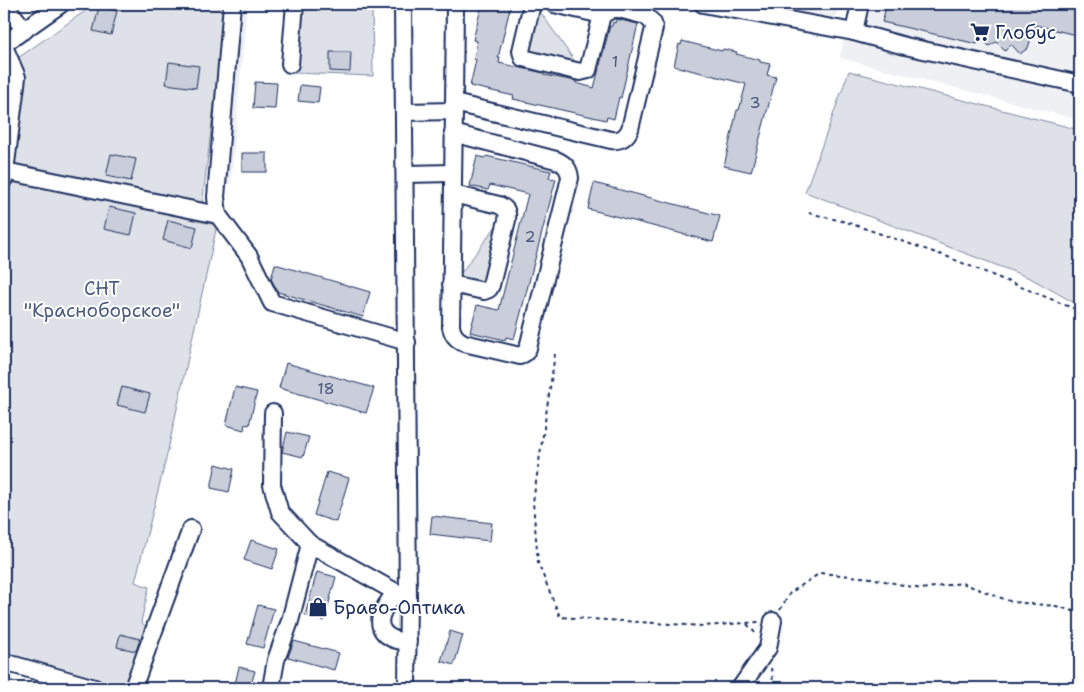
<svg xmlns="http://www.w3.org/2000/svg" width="1084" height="692" font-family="'Shantell Sans',sans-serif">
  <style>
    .built { fill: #eff0f4 }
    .green { fill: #dee1e7; stroke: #7c88a2 }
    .building { fill: #caceda; stroke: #1b2f5e }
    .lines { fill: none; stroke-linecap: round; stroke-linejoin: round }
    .minor-casing { stroke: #1b2f5e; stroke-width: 20 }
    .path { stroke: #1b2f5e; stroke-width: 2; stroke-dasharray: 4 4; stroke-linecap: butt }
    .minor { stroke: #fff; stroke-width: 16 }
    .labels { text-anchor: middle; stroke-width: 4; stroke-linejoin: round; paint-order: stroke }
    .number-label { font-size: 16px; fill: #47577d }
    .poi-label { font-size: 19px; fill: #1b2f5e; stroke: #fff; text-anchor: start }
    .park-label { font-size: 19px; fill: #4c5c80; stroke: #fff }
  </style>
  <rect width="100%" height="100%" fill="#fff"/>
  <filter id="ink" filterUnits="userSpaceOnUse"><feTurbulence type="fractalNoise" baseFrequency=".02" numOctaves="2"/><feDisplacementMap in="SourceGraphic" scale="10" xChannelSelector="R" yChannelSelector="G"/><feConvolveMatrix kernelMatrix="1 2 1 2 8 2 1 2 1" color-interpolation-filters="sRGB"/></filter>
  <g filter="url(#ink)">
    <g class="built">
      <path d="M236 4H247L231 184 220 183Z"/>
      <path d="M750 4H839L835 21Z"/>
      <path d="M851 4H1080V120L840 58Z"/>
    </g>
    <g class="green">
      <path d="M95 4H226L202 206 12 168 20 95 18 58Z"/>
      <path d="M301 4H372L373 76 294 73Z"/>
      <path d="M539 10 576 63 529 53Z"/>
      <path d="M849 71 1080 130V306L1030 278 805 192Z"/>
      <path d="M11 179 217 225 166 459 135 582 149 587 141 622 147 628 127 688H105L4 658V232Z"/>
      <path d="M502 218 486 284 458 277Z"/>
    </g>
    <g class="building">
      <path d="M482 4H511L498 58H500L499 63 544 73V75L576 81V83L594 88 610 26H612L613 22 615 23 616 19 638 24 621 98 619 97 614 119 607 117 606 120 513 99 514 96 470 86 476 60 474 59 477 41 473 40Z"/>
      <path d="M887 4H1080V36L1035 25 1028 48 1020 54 1011 44 1005 51 996 42 989 46 982 39 977 44 882 22Z"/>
      <path d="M99 7 117 11 111 35 93 31Z"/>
      <path d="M682 41 722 51 723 49 737 52 736 54 760 60V62L770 64 767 75 776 77 751 172 724 166 737 110H739L746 84 674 66 679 44 681 45Z"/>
      <path d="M330 52H351L350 72 330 71Z"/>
      <path d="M169 62 199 66 196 88 166 84Z"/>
      <path d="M255 82 277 83 275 109 253 108Z"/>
      <path d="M300 85 320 87 318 103 298 101Z"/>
      <rect x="242" y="153" width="25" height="19"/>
      <path d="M111 154 136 159 131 181 106 176Z"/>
      <path d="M477 156 485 158 486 156 551 171 549 178 556 179 514 339 506 337 505 340 470 332 477 305 499 310 528 194 490 185 488 190 470 186Z"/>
      <path d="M594 183 720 216 713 242 588 209Z"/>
      <path d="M109 207 136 213 131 235 104 229Z"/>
      <path d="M168 220 197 227 192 248 163 240Z"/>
      <path d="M275 264 370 292 363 317 278 292 271 279Z"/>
      <path d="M286 363 374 388 366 413 279 388Z"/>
      <path d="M122 387 150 394 145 412 117 405Z"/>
      <path d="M235 387 257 392 249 425 245 424 244 430 226 425Z"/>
      <path d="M287 432 309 437 303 457 282 452Z"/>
      <path d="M216 464 234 469 229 492 211 488Z"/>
      <path d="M327 472 349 478 336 522 314 515Z"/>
      <path d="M432 516 492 523 490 541 430 534Z"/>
      <path d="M251 540 279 549 272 569 244 560Z"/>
      <path d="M317 572 336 577 324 621 305 615Z"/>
      <path d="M258 605 274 609 263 648 247 644Z"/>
      <path d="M450 631 463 635 454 665 441 661Z"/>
      <path d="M120 634 140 639 136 651 117 647Z"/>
      <path d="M294 641 339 653 334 670 288 657Z"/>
      <path d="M239 667 255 671 250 688H234Z"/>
    </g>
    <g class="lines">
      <defs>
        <g id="minor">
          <path d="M4 4 25 30"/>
          <path d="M232 4 216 197 218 215 249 256 272 303 407 342"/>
          <path d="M403 4 408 599 407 688"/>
          <path d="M532 4 521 51 523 58 580 72 588 70 589 66 602 15"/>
          <path d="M703 4 854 32"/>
          <path d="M860 4 854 32 905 46 1080 84"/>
          <path d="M4 44 61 4"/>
          <path d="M4 46 17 77 4 179"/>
          <path d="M290 64 295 4"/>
          <path d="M454 103 455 4"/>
          <path d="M404 112 454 111V103L611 140C620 141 626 138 630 129L654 28 653 23 646 16 619 9H613L602 15 554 4"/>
          <path d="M453 133 556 160C565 164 569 168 570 178L528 348 525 353 520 356 464 343C456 339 453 335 451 327L454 111"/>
          <path d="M5 171 218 215"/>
          <path d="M405 174 453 173"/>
          <path d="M451 284 484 291 489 289 491 285 507 220C508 212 507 209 499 205L453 194"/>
          <path d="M273 413 272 485 280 512 310 544"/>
          <path d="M396 592C390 599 384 607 381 616 376 633 393 642 408 641"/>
          <path d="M4 662 95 688"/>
          <path d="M133 688 191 529"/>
          <path d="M271 688 276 660 290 621 310 544 408 599"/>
          <path d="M740 688 768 648 773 621"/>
        </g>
      </defs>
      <use href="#minor" class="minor-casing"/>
      <g class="path">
        <path d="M809 213 846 222 948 257 1080 311"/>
        <path d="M555 354 533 502 538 563 560 617 704 626 759 622"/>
        <path d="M780 610 790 593 820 573 871 578 921 589 962 583 1012 602 1056 606 1080 613"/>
        <path d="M747 624 757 635"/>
        <path d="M771 668 774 688"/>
      </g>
      <use href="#minor" class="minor"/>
    </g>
  </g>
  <defs>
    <symbol id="supermarket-bare" viewBox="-9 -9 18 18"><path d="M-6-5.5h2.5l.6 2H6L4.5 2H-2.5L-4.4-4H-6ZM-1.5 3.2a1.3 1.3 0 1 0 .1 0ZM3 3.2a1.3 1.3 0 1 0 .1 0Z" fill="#1b2f5e" stroke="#fff" stroke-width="2.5" paint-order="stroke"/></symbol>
    <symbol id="shop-bare" viewBox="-9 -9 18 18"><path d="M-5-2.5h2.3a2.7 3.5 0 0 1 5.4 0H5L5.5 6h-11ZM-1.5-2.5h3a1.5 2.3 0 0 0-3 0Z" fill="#1b2f5e" stroke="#fff" stroke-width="2.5" paint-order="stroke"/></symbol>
  </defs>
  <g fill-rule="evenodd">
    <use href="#supermarket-bare" x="966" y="18" width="28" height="28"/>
    <use href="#shop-bare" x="304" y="593" width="28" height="28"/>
  </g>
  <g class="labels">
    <g class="number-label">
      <text x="615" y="67">1</text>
      <text x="755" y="108">3</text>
      <text x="530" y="242">2</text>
      <text x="326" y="394">18</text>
    </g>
    <g class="poi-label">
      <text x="995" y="39">Глобус</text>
      <text x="333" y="614">Браво-Оптика</text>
    </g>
    <g class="park-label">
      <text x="102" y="295">СНТ<tspan x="102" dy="22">"Красноборское"</tspan></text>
    </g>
  </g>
  <rect width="1084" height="692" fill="none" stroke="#fff" stroke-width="20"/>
  <rect x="10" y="10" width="1064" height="672" fill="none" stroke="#1b2f5e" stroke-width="2" filter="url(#ink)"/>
</svg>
